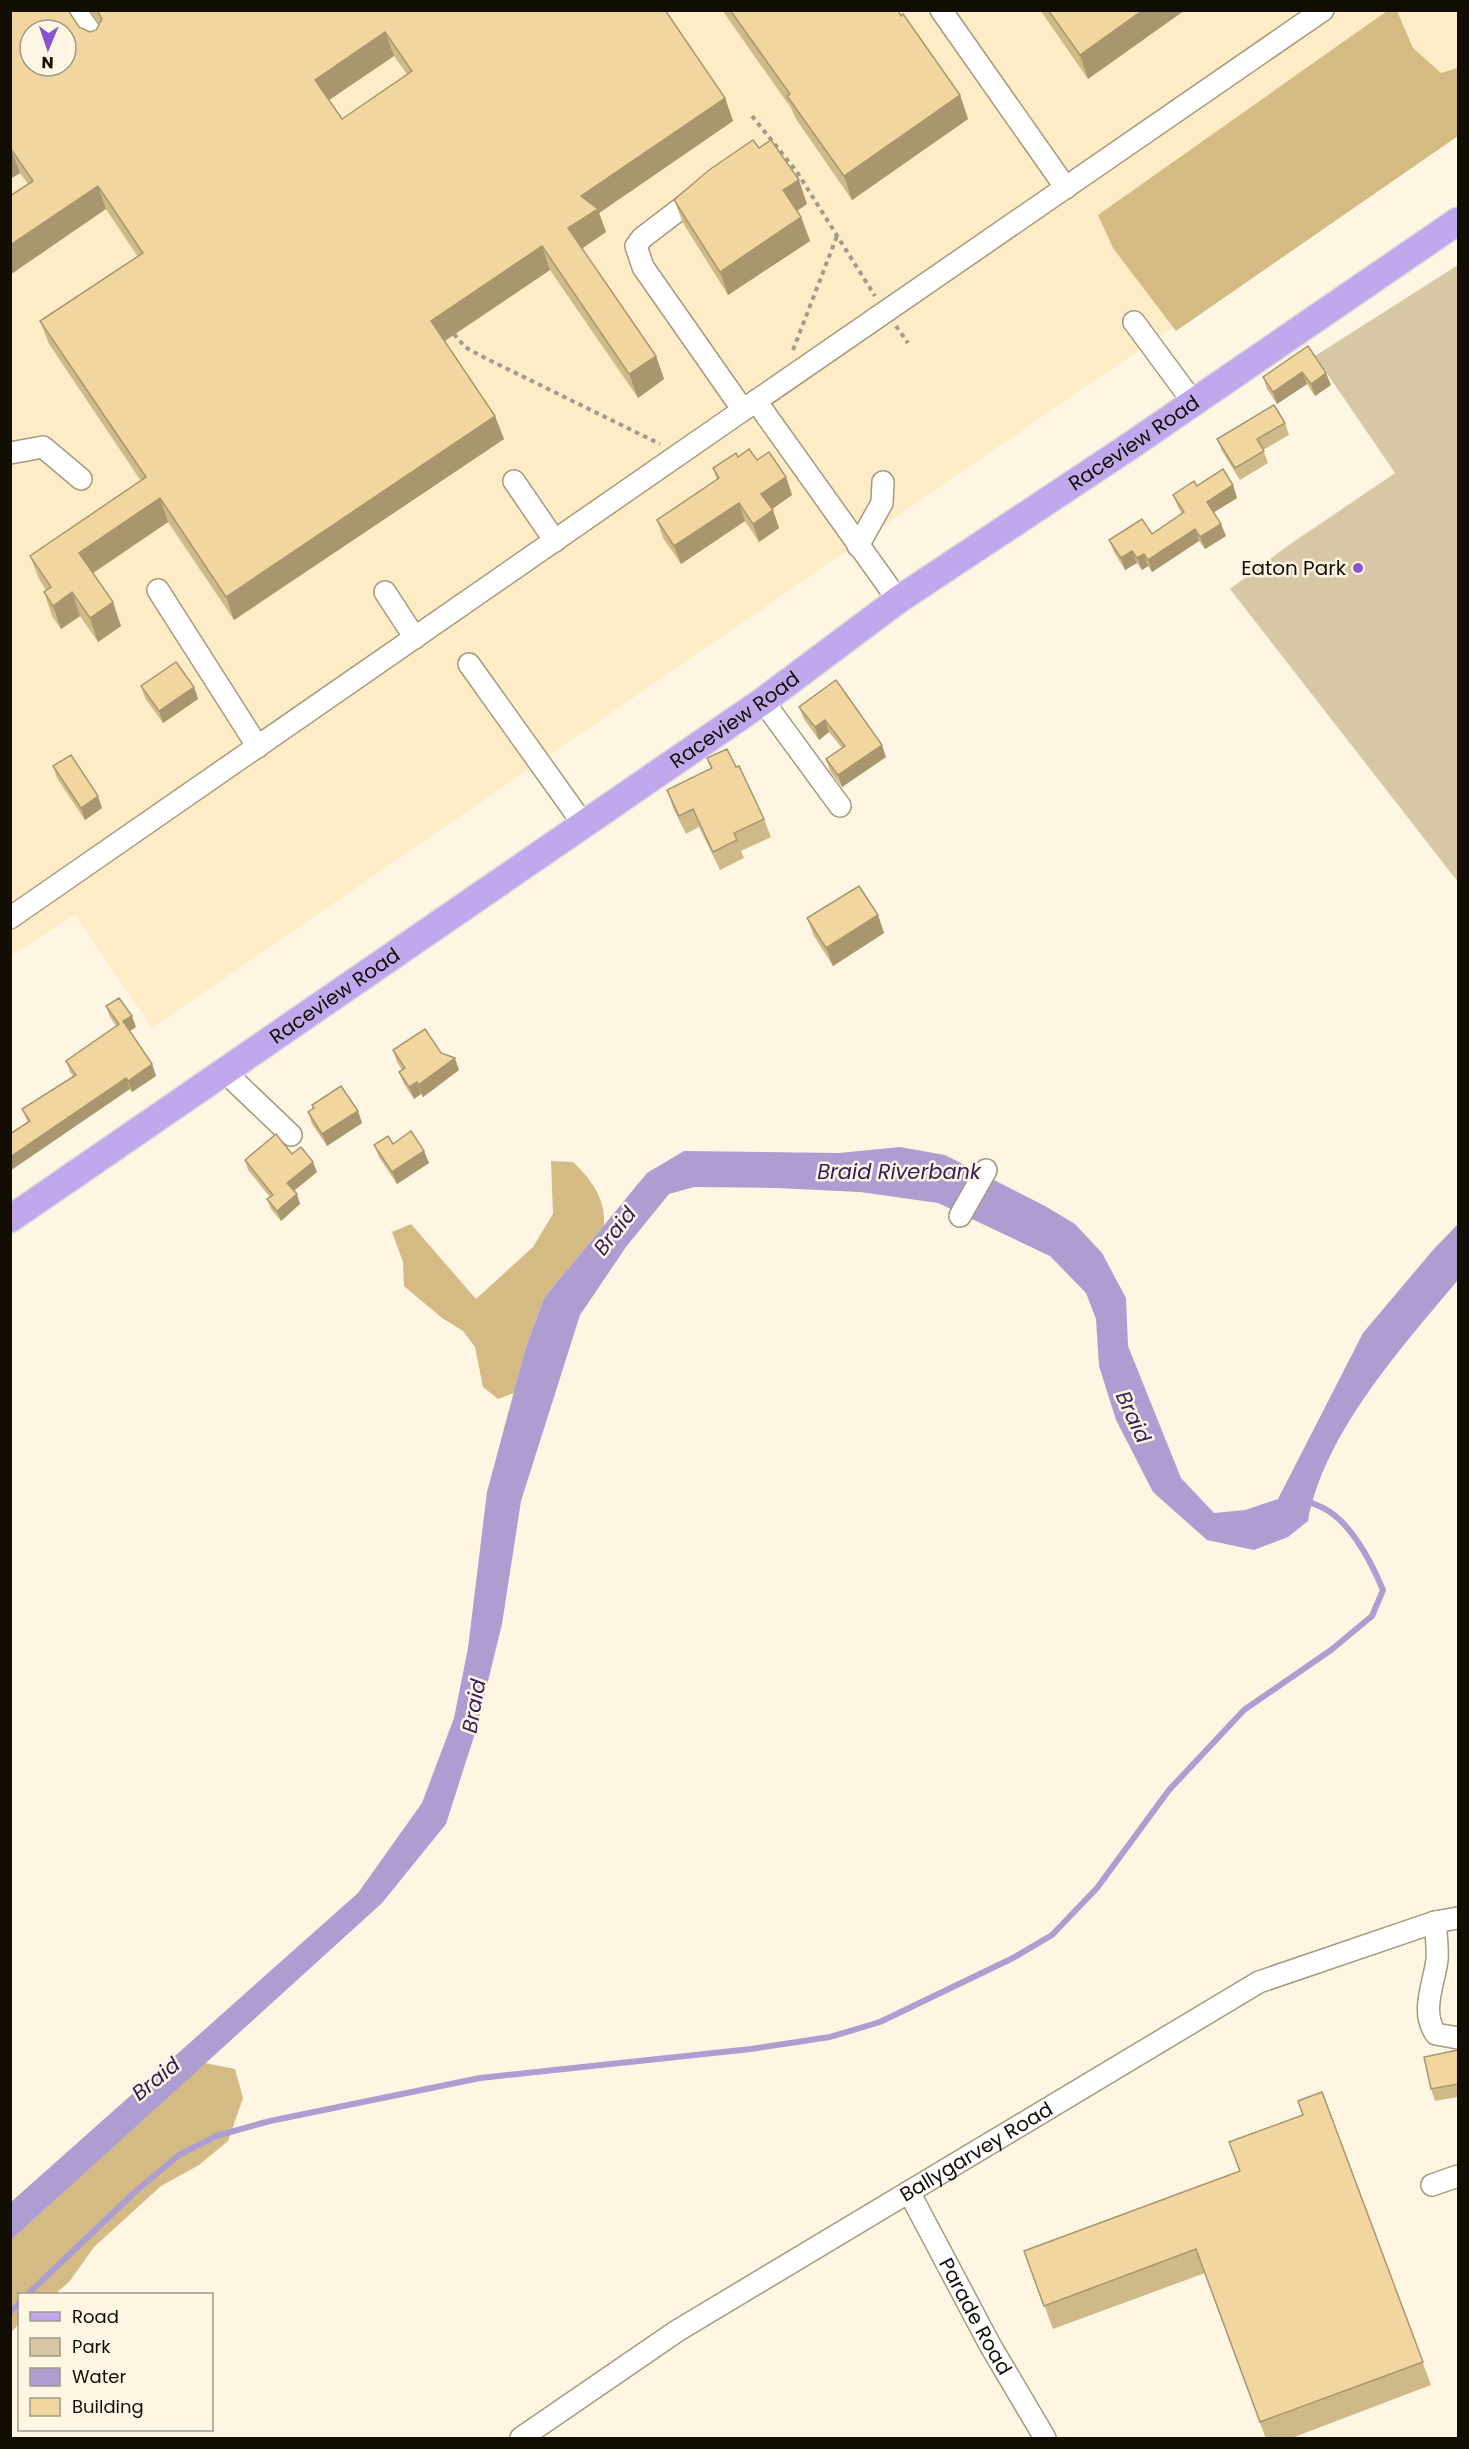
<svg xmlns="http://www.w3.org/2000/svg" width="1469" height="2449" font-family="Poppins,sans-serif">
  <style>
    .built { fill: #fdecc5; fill-rule: evenodd }
    .green { fill: #d7c7a5 }
    .forest { fill: #d4bb84 }
    .water { fill: #ad9dd1 }
    .lines { fill: none; stroke-linecap: round; stroke-linejoin: round }
    .stream { stroke: #ad9dd1; stroke-width: 6 }
    .minor-casing { stroke: #a7997d; stroke-width: 24 }
    .major-casing { stroke: #dedddc; stroke-width: 30 }
    .path { stroke: #a19b8b; stroke-width: 4; stroke-dasharray: 4.5 4.5; stroke-linecap: butt }
    .minor { stroke: #fff; stroke-width: 21 }
    .major { stroke: #c1a7eb; stroke-width: 27 }
    .wall { fill: #cfb989; fill-rule: evenodd }
    .shaded-wall { fill: #a9966f }
    .building { fill: #f1d79f; stroke: #a9966f; stroke-width: 1.5; fill-rule: evenodd }
    .poi-dot { fill: #8756cf; stroke: #fef6e3; stroke-width: 2 }
    .labels { text-anchor: middle; stroke-width: 5; stroke-linejoin: round; paint-order: stroke }
    .street-label { font-size: 20px; fill: #120e04; stroke: #fef6e3 }
    .poi-label { font-size: 20px; fill: #120e04; stroke: #fef6e3; text-anchor: end }
    .water-label { font-size: 21px; font-style: italic; fill: #361b5a; stroke: #fef6e3 }
  </style>
  <rect width="100%" height="100%" fill="#fef6e3"/>
  <path class="built" d="M11 11H1458V135L1094 381 152 1028 75 915 11 955ZM30 30H66V66H30Z"/>
  <path class="green" d="M1458 265V882L1230 589 1286 547 1395 473 1315 356Z"/>
  <g class="forest">
    <path d="M1387 11H1397L1413 48 1441 73 1458 68V136L1176 331 1113 248 1098 215Z"/>
    <path d="M551 1161 573 1162C591 1179 606 1199 604 1225L544 1298 526 1347 514 1393 498 1399 483 1387 475 1347 463 1331 442 1318 404 1286 403 1262 392 1232 411 1224 476 1299 533 1247 553 1214Z"/>
    <path d="M205 2063 235 2069 243 2098 228 2141 199 2165 161 2186 94 2247 69 2282 55 2294H20L19 2324 11 2332V2240Z"/>
  </g>
  <path class="water" d="M900 1147 945 1155 1045 1206 1075 1224 1102 1253 1126 1298 1128 1346 1181 1478 1214 1513 1245 1510 1278 1499 1363 1333 1433 1250 1458 1224V1280C1402 1347 1324 1433 1308 1521L1288 1537 1254 1550 1207 1540 1153 1492 1116 1420 1099 1366 1096 1319 1086 1293 1050 1256 938 1203 860 1192 776 1188 694 1187 669 1194 626 1247 580 1315 521 1501 502 1624 476 1730 446 1824 382 1903 11 2240V2202L358 1893 422 1803 454 1718 468 1648 487 1492 526 1347 544 1298 647 1173 684 1151 839 1153Z"/>
  <g class="lines">
    <g class="stream">
      <path d="M28 2294 136 2191 179 2155 216 2136 270 2121 480 2078 751 2049 830 2037 880 2022 1013 1958 1052 1935 1097 1888 1169 1790 1244 1710 1331 1650 1372 1616 1383 1590C1372 1564 1355 1529 1330 1512 1323 1507 1313 1504 1305 1500"/>
      <path d="M10 2312 20 2303"/>
    </g>
    <defs>
      <g id="minor">
        <path d="M75 10 98 43"/>
        <path d="M941 10 1066 188"/>
        <path d="M701 193 642 238 636 246 643 267 743 410"/>
        <path d="M1134 322 1193 402"/>
        <path d="M756 401 1323 10"/>
        <path d="M10 453 43 447 81 479"/>
        <path d="M514 481 555 541"/>
        <path d="M858 546 882 503 883 482"/>
        <path d="M158 590 258 747"/>
        <path d="M385 592 415 638"/>
        <path d="M469 664 584 825"/>
        <path d="M763 701 840 806"/>
        <path d="M10 918 756 401 898 600"/>
        <path d="M225 1072 291 1135"/>
        <path d="M960 1216 986 1170"/>
        <path d="M1435 1922C1436 1934 1438 1948 1437 1960 1434 1984 1420 2012 1436 2034L1458 2038"/>
        <path d="M1432 2185 1458 2176"/>
        <path id="s1" d="M909 2192 990 2345 1045 2438"/>
        <path id="s2" d="M521 2438 677 2331 1259 1982 1435 1922 1458 1918"/>
      </g>
      <g id="major">
        <path id="s3" d="M10 1219 763 701 898 600 1130 446 1458 221"/>
      </g>
    </defs>
    <use href="#minor" class="minor-casing"/>
    <use href="#major" class="major-casing"/>
    <g class="path">
      <path d="M752 116 797 172 875 296"/>
      <path d="M896 326 908 343"/>
      <path d="M454 334 465 347 481 356 660 444"/>
      <path d="M793 350 837 236"/>
    </g>
    <use href="#minor" class="minor"/>
    <use href="#major" class="major"/>
  </g>
  <g class="wall">
    <path d="M10 10 79 27 90 32 96 30 99 25 90 10H665L725 98 733 121 599 213 606 232 582 248 656 356 664 379 638 398 550 270 445 341 504 439 234 620 168 522 93 573 121 626 98 642 80 616 61 629 52 616 44 592 46 590 39 579 30 556 141 481 49 344 40 321 138 257 106 209 28 184 20 173 10 179ZM394 56 407 74 342 119 329 100Z"/>
    <path d="M722 10H898L960 95 968 119 852 200 796 119 791 108Z"/>
    <path d="M1040 10H1185L1088 79Z"/>
    <path d="M759 148 807 204 797 211 801 217 810 241 728 295 683 223 674 200Z"/>
    <path d="M1308 346 1331 385 1315 396 1307 384 1277 404 1267 389 1263 377Z"/>
    <path d="M1285 423 1289 435 1263 450 1268 463 1240 480 1222 451 1217 439Z"/>
    <path d="M738 457 757 460 786 477 792 495 772 509 779 528 759 542 745 521 681 564 663 538 657 520 717 480 713 468Z"/>
    <path d="M1233 485 1237 498 1214 512 1226 536 1205 549 1199 541 1152 572 1148 566 1142 570 1137 563 1125 570 1114 552 1109 540 1152 534 1182 514 1178 507 1173 495 1197 486Z"/>
    <path d="M836 680 886 757 842 787 830 771 826 759 842 748 829 732 819 740 804 719 799 707Z"/>
    <path d="M141 686 194 687 198 699 163 723 145 698Z"/>
    <path d="M707 758 736 767 764 819 771 837 741 851 744 858 720 870 699 827 686 834 673 808 667 790 711 769Z"/>
    <path d="M53 766 102 808 85 820 57 778Z"/>
    <path d="M878 915 884 933 833 966 814 936 807 918Z"/>
    <path d="M106 1006 136 1027 130 1031 152 1064 156 1076 132 1092 130 1089 28 1123 22 1109 73 1076 70 1072 66 1061 116 1026 110 1017Z"/>
    <path d="M393 1050 441 1053 459 1070 423 1097 421 1094 414 1099 404 1084 399 1072 402 1070 397 1062Z"/>
    <path d="M312 1105 358 1111 362 1123 327 1146 312 1124 308 1112 313 1108Z"/>
    <path d="M393 1144 424 1151 429 1163 397 1184 379 1157 374 1145Z"/>
    <path d="M292 1154 317 1172 294 1191 300 1204 281 1221 271 1209 267 1199 270 1197 248 1170 245 1160Z"/>
    <path d="M1458 2050V2097L1435 2101 1431 2089Z"/>
    <path d="M1322 2092 1431 2385 1289 2439H1266L1205 2273 1053 2329 1024 2251 1240 2171 1303 2115Z"/>
  </g>
  <g class="shaded-wall">
    <path d="M1143 10H1185L1088 79 1080 55Z"/>
    <path d="M385 32 394 56 323 104 315 80Z"/>
    <path d="M960 95 968 119 852 200 844 176Z"/>
    <path d="M725 98 733 121 599 213 606 232 577 252 568 228 581 196Z"/>
    <path d="M11 149 20 173 10 179V150Z"/>
    <path d="M799 180 807 204 792 214 783 190Z"/>
    <path d="M98 186 106 209 10 275V245Z"/>
    <path d="M801 217 810 241 728 295 720 272Z"/>
    <path d="M542 246 550 270 440 344 431 321Z"/>
    <path d="M656 356 664 379 638 398 629 374Z"/>
    <path d="M1302 372 1307 384 1277 404 1273 392Z"/>
    <path d="M1326 373 1331 385 1315 396 1311 384Z"/>
    <path d="M495 416 504 439 234 620 226 597Z"/>
    <path d="M786 477 792 495 768 512 761 494Z"/>
    <path d="M1233 485 1237 498 1211 514 1207 502Z"/>
    <path d="M160 498 168 522 87 577 79 553Z"/>
    <path d="M739 503 745 521 681 564 674 546Z"/>
    <path d="M773 510 779 528 759 542 753 524Z"/>
    <path d="M1221 524 1226 536 1205 549 1200 537Z"/>
    <path d="M1195 529 1199 541 1152 572 1148 560Z"/>
    <path d="M1132 551 1137 563 1125 570 1121 558Z"/>
    <path d="M1144 554 1148 566 1142 570 1137 558Z"/>
    <path d="M72 592 80 616 61 629 53 606Z"/>
    <path d="M113 602 121 626 98 642 90 618Z"/>
    <path d="M194 687 198 699 163 723 159 711Z"/>
    <path d="M825 720 829 732 819 740 815 727Z"/>
    <path d="M882 745 886 757 842 787 838 775Z"/>
    <path d="M98 796 102 808 85 820 81 808Z"/>
    <path d="M878 915 884 933 833 966 826 948Z"/>
    <path d="M132 1016 136 1027 128 1032 123 1021Z"/>
    <path d="M455 1058 459 1070 423 1097 418 1085Z"/>
    <path d="M152 1064 156 1076 132 1092 128 1081Z"/>
    <path d="M126 1078 130 1089 10 1171V1157Z"/>
    <path d="M417 1082 421 1094 414 1099 409 1087Z"/>
    <path d="M358 1111 362 1123 327 1146 322 1134Z"/>
    <path d="M424 1151 429 1163 397 1184 392 1172Z"/>
    <path d="M313 1162 317 1172 291 1193 287 1183Z"/>
    <path d="M297 1194 300 1204 281 1221 277 1211Z"/>
  </g>
  <g class="building">
    <path d="M10 10H68L79 27 90 32 96 30 102 19 97 10H665L725 98 581 196 598 209 568 228 656 356 629 374 542 246 431 321 495 416 226 597 160 498 79 553 113 602 90 618 72 592 53 606 44 592 51 587 30 556 146 477 40 321 143 253 98 186 10 245V196L33 181 11 149 10 150ZM30 30H66V66H30ZM385 32 412 71 342 119 315 80Z"/>
    <path d="M730 10H898L901 16 903 14 960 95 844 176 787 96 790 94Z"/>
    <path d="M1048 10H1143L1080 55Z"/>
    <path d="M753 140 759 148 771 140 799 180 783 190 801 217 720 272 674 200 709 170Z"/>
    <path d="M1308 346 1326 373 1311 384 1302 372 1273 392 1263 377Z"/>
    <path d="M1274 405 1285 423 1257 439 1264 451 1235 468 1217 439Z"/>
    <path d="M749 449 757 460 769 452 786 477 761 494 773 510 753 524 739 503 674 546 657 520 719 478 713 468 736 453 738 457Z"/>
    <path d="M1223 469 1233 485 1207 502 1221 524 1200 537 1195 529 1148 560 1144 554 1137 558 1132 551 1121 558 1109 540 1142 519 1152 534 1184 512 1173 495 1194 481 1197 486Z"/>
    <path d="M176 662 194 687 159 711 141 686Z"/>
    <path d="M836 680 882 745 838 775 826 759 845 746 825 720 815 727 799 707Z"/>
    <path d="M727 749 736 767 739 766 764 819 734 833 737 840 713 852 693 809 679 816 667 790 712 768 707 758Z"/>
    <path d="M71 755 98 796 81 808 53 766Z"/>
    <path d="M859 886 878 915 826 948 807 918Z"/>
    <path d="M119 998 132 1016 123 1021 152 1064 128 1081 126 1078 10 1157V1134L30 1121 22 1109 76 1075 66 1061 119 1024 106 1006Z"/>
    <path d="M425 1029 441 1053 455 1058 418 1085 417 1082 409 1087 399 1072 405 1068 393 1050Z"/>
    <path d="M341 1086 358 1111 322 1134 308 1112 314 1108 312 1105Z"/>
    <path d="M411 1131 424 1151 392 1172 374 1145 388 1136 393 1144Z"/>
    <path d="M276 1134 292 1154 301 1147 313 1162 287 1183 297 1194 277 1211 267 1199 273 1195 245 1160Z"/>
    <path d="M1458 2050V2084L1431 2089 1424 2057Z"/>
    <path d="M1322 2092 1423 2362 1260 2422 1196 2249 1044 2306 1024 2251 1240 2171 1229 2142 1303 2115 1298 2101Z"/>
  </g>
  <circle class="poi-dot" cx="1358" cy="568" r="6"/>
  <g class="labels">
    <g class="street-label">
      <text dy="7" stroke="none"><textPath href="#s3" startOffset="1366">Raceview Road</textPath></text>
      <text dy="7" stroke="none"><textPath href="#s3" startOffset="880">Raceview Road</textPath></text>
      <text dy="7" stroke="none"><textPath href="#s3" startOffset="394">Raceview Road</textPath></text>
      <text dy="7" stroke="none"><textPath href="#s2" startOffset="538">Ballygarvey Road</textPath></text>
      <text dy="7" stroke="none"><textPath href="#s1" startOffset="141">Parade Road</textPath></text>
    </g>
    <g class="poi-label">
      <text x="1346" y="575">Eaton Park</text>
    </g>
    <g class="water-label">
      <text x="899" y="1179">Braid Riverbank</text>
      <text transform="translate(615 1231) rotate(-52)" y="7">Braid</text>
      <text transform="translate(1133 1417) rotate(65)" y="7">Braid</text>
      <text transform="translate(474 1706) rotate(-80)" y="7">Braid</text>
      <text transform="translate(156 2079) rotate(-39)" y="7">Braid</text>
    </g>
  </g>
  <rect width="1469" height="2449" fill="none" stroke="#120e04" stroke-width="24"/>
  <rect x="18" y="2293" width="195" height="138" fill="#fef6e3" stroke="#a0998a" stroke-width="1.5"/>
  <rect x="30" y="2312" width="30" height="9" fill="#c1a7eb" stroke="#a0998a" stroke-width="1.5"/>
  <text x="72" y="2323" font-size="18" fill="#120e04">Road</text>
  <rect x="30" y="2338" width="30" height="18" fill="#d7c7a5" stroke="#a0998a" stroke-width="1.5"/>
  <text x="72" y="2353" font-size="18" fill="#120e04">Park</text>
  <rect x="30" y="2368" width="30" height="18" fill="#ad9dd1" stroke="#a0998a" stroke-width="1.5"/>
  <text x="72" y="2383" font-size="18" fill="#120e04">Water</text>
  <rect x="30" y="2398" width="30" height="18" fill="#f1d79f" stroke="#a0998a" stroke-width="1.5"/>
  <text x="72" y="2413" font-size="18" fill="#120e04">Building</text>
  <g transform="translate(48 48) rotate(182)"><circle r="28" fill="#fef6e3" stroke="#a0998a" stroke-width="1.5"/>
  <path d="M0-4.5L10 22L0 15L-10 22Z" fill="#8756cf"/>
  <text y="-9" font-size="16" font-weight="bold" text-anchor="middle" fill="#120e04">N</text>
  </g>
</svg>
